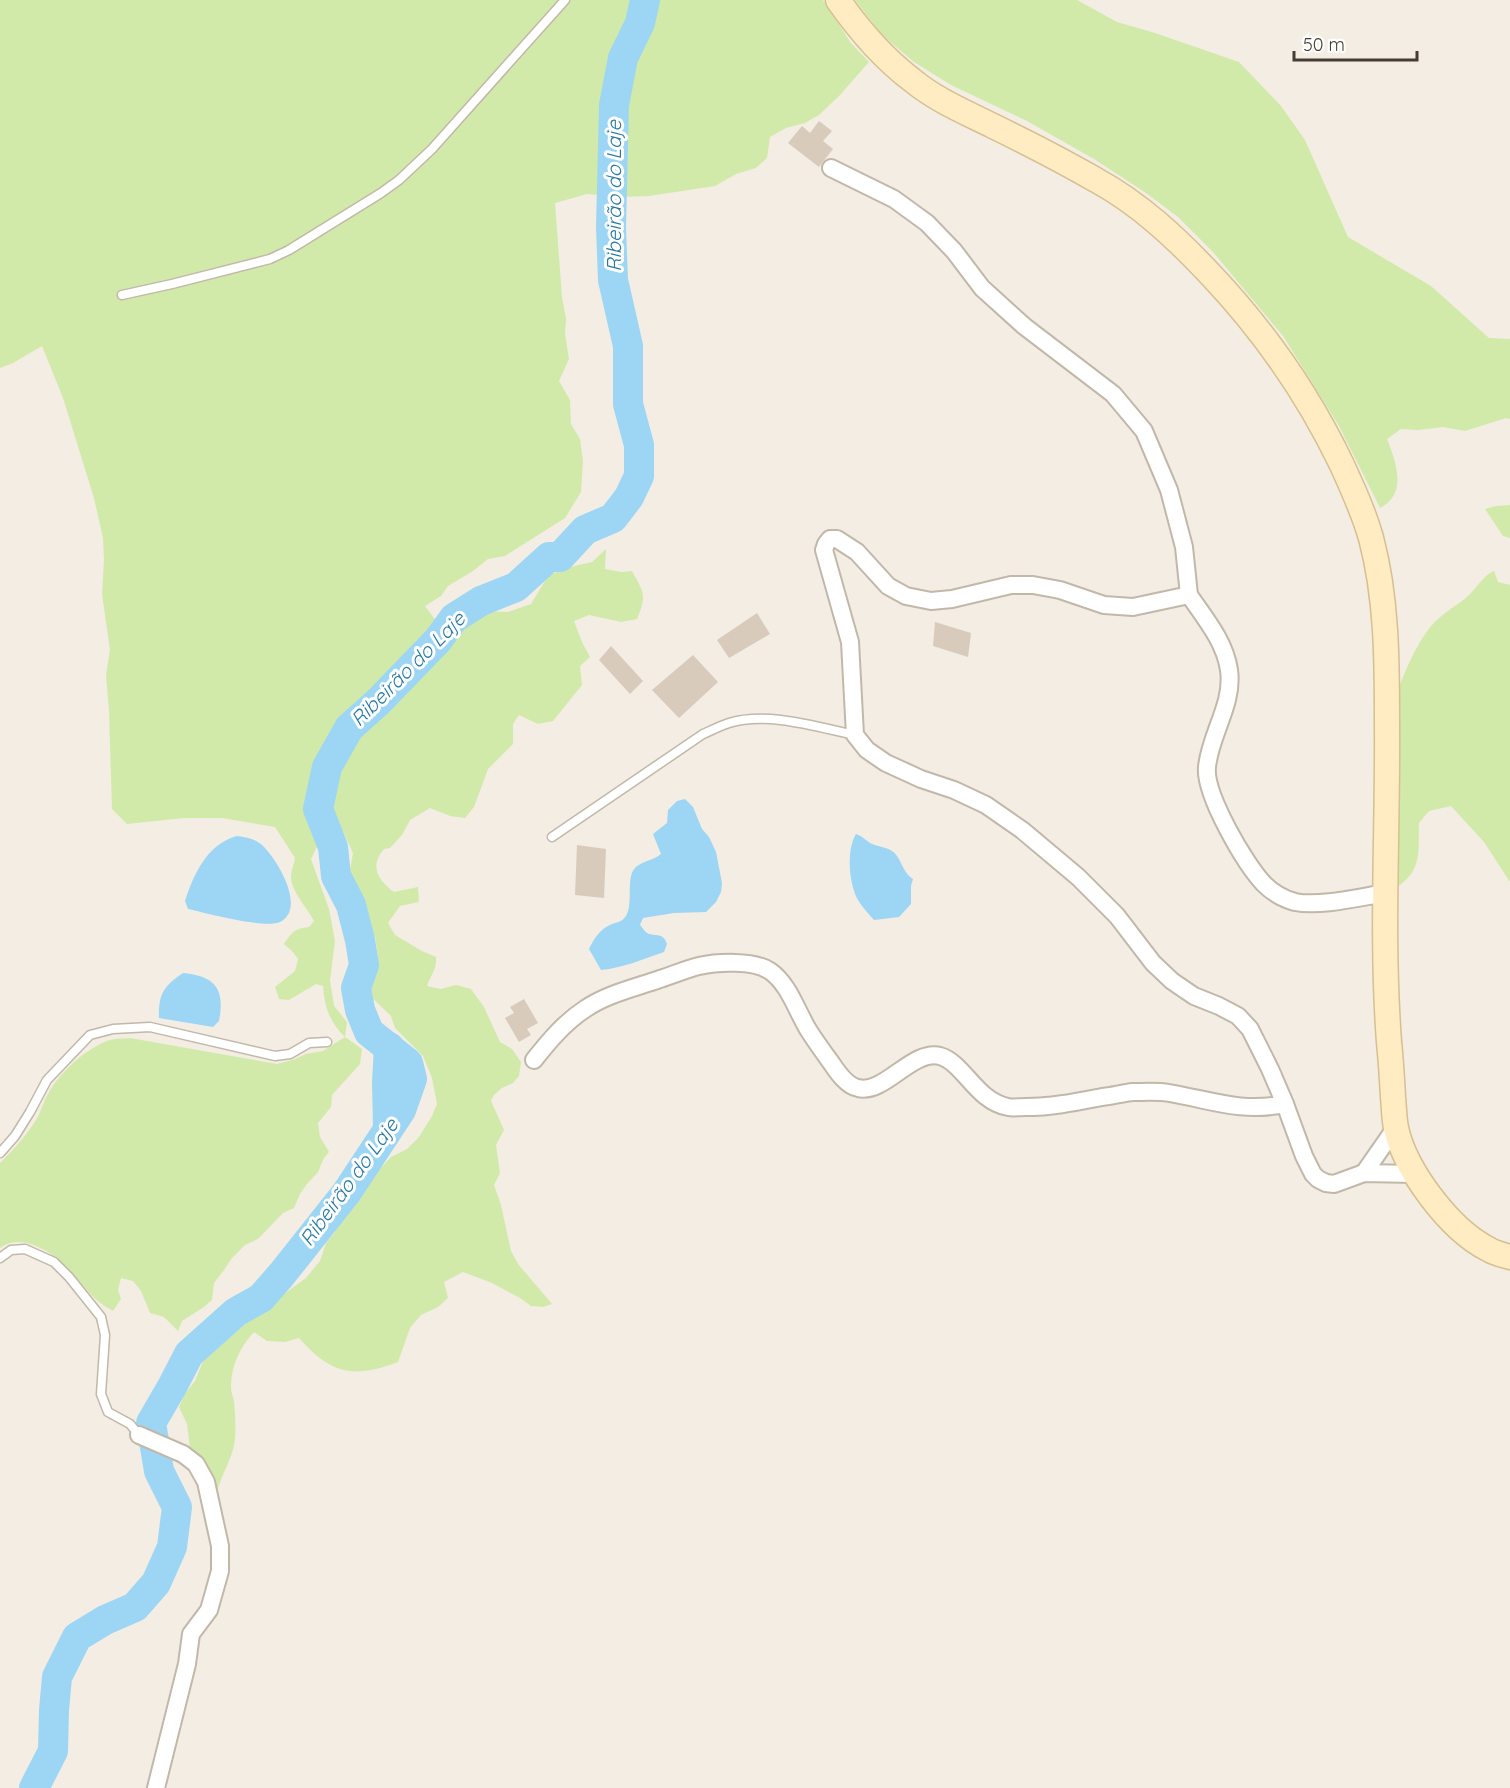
<svg xmlns="http://www.w3.org/2000/svg" width="1510" height="1788" font-family="Quicksand,sans-serif">
  <style>
    .green { fill: #d1eaaa }
    .water { fill: #9cd6f4 }
    .lines { fill: none; stroke-linecap: round; stroke-linejoin: round }
    .river { stroke: #9cd6f4; stroke-width: 30 }
    .building { fill: #d8cbbc }
    .lane-casing { stroke: #c2b8a9; stroke-width: 11 }
    .street-casing { stroke: #c2b8a9; stroke-width: 20 }
    .secondary-casing { stroke: #d6bf90; stroke-width: 27 }
    .lane { stroke: #fff; stroke-width: 8 }
    .street { stroke: #fff; stroke-width: 16 }
    .secondary { stroke: #ffecc2; stroke-width: 24 }
    .labels { text-anchor: middle; stroke-width: 6; stroke-linejoin: round; paint-order: stroke }
    .water-label { font-size: 20px; font-style: italic; fill: #2578a6; stroke: #fff }
  </style>
  <rect width="100%" height="100%" fill="#f3ede4"/>
  <g class="green">
    <path d="M0 0H823L851 43 869 62 840 95 819 115 805 123 786 128 770 137 767 158 756 168 736 174 715 186 649 196 619 197 587 194 555 203 562 297 566 319 565 334 569 359 559 381 570 400 571 424 580 439 583 461 581 492 565 518 505 556 488 559 473 571 448 586 441 596 425 606 451 641 465 624 485 611 508 612 531 604 548 576 566 568 592 562 606 549 605 569 622 572 632 571C644 593 647 595 637 619L621 622 589 615 574 621 582 642 590 657 580 666 582 685 553 721 538 724 519 715 513 724V744L488 769 474 807 465 818 450 816 430 808 410 820 402 835 390 848 384 849C369 866 378 880 394 892L418 887 419 902 400 906 388 923 395 935 422 951 436 957C437 970 431 974 427 986L441 989 456 985 471 989 484 1007 500 1042 512 1049 521 1062 519 1076 513 1083 502 1088 494 1095 491 1101 504 1130 496 1145 500 1173 494 1185 501 1205 511 1251 518 1264 552 1304 543 1307 531 1306 520 1298 492 1283 463 1272 444 1282 448 1298 438 1307 421 1315 410 1328 398 1362C353 1379 331 1374 299 1338L285 1342 267 1341 254 1332C240 1347 231 1366 231 1387 231 1392 233 1397 234 1401 235 1413 236 1427 235 1439 233 1459 221 1474 217 1493L204 1463 190 1448 187 1424 179 1407 184 1395 195 1381 205 1356 213 1345 227 1339 262 1310 306 1278 320 1261 326 1243 335 1232 337 1220 350 1204 365 1192 372 1177 391 1157 407 1149 419 1137 432 1116 437 1104 432 1078 423 1056 395 1028 391 1016 367 993 364 983 378 957 375 936 366 927 363 908 357 891 349 876 353 853 343 831 332 827 323 834 311 859 329 909 335 941 330 980 334 1006 347 1022 345 1037 362 1049 360 1064 332 1095 331 1107 318 1123 320 1137 329 1152 324 1158 318 1172 307 1184 300 1194 294 1208 283 1213 258 1239 245 1245 232 1258 224 1270 214 1283 212 1300 204 1307 182 1321 178 1331 164 1317 150 1313 141 1291 133 1281 121 1278 118 1290 121 1299 113 1311C78 1293 71 1255 27 1243 17 1241 8 1242 0 1248V1163C14 1149 26 1136 36 1120 41 1112 43 1102 48 1094 59 1073 84 1050 107 1041 113 1038 122 1039 130 1038L277 1064 295 1059 306 1054 323 1051 345 1037C329 1021 325 1008 323 986L316 984 289 1000 279 999 275 987 295 971 298 959 292 951 284 944C292 932 294 929 309 927L314 921C308 909 291 891 291 877 291 872 294 864 295 858L275 827 222 818H184L127 824 112 809 109 711 106 675 110 650 102 594 104 560 103 538 94 498 63 398 42 346 13 363 0 368Z"/>
    <path d="M855 0H1077L1117 22 1152 32 1239 62 1281 106 1305 140 1348 237 1431 286 1489 338 1510 339V419L1506 418 1465 431 1443 427 1418 430 1401 429 1387 439C1396 462 1408 494 1380 508L1339 426 1283 336 1213 252 1178 217 1146 193 1094 159 1027 121 951 85 914 62 882 35Z"/>
    <path d="M1510 505V538L1503 536 1485 509 1496 506Z"/>
    <path d="M1494 571 1498 582 1510 585V882L1484 842 1451 806 1429 811 1419 823C1418 850 1423 870 1397 887L1400 685C1407 666 1422 633 1437 620 1447 610 1460 604 1470 594 1479 585 1482 577 1494 571Z"/>
  </g>
  <g class="water">
    <path d="M685 799 693 807 702 829 709 837 716 852 722 883 721 892 716 902 706 912 674 913 643 918 640 925C643 928 644 931 647 933 656 937 663 932 667 944L664 952C643 959 623 968 601 970L589 949C594 939 599 930 610 925 616 922 621 923 626 916 634 903 625 876 636 867 643 861 654 860 661 854L653 834 667 823 668 810 677 801Z"/>
    <path d="M856 834C863 836 866 841 872 844 882 848 891 847 897 856 903 865 904 873 913 879L911 886V904L899 917 874 920C868 913 862 907 858 900 849 884 846 850 856 834Z"/>
    <path d="M237 836C247 837 255 839 262 845 277 859 307 908 280 922 265 929 206 913 188 909L185 901C194 874 207 844 237 836Z"/>
    <path d="M183 973C216 976 225 990 219 1021L213 1027 159 1018C158 994 164 986 183 973Z"/>
  </g>
  <g class="lines">
    <g class="river">
      <path d="M388 1128 387 1082 389 1047"/>
      <path d="M34 1788 53 1751 54 1710 57 1677 77 1637 105 1620 135 1607 156 1583 172 1547 177 1507 159 1471 151 1423 173 1385 189 1354 236 1312 261 1298 282 1274 347 1192 401 1110 412 1079 408 1063 369 1032 360 1010 356 988 364 965 360 940 351 905 336 876 333 847 318 809 327 767 349 728 378 702 438 640 454 618 481 601 516 587 549 557H560L585 530 613 518 629 497 639 476V445L628 404V346L613 280 611 227 614 105 623 58 640 23 645 0"/>
    </g>
  </g>
  <g class="building">
    <path d="M819 121 832 131 823 141 833 149 819 167 788 143 802 126 810 133Z"/>
    <path d="M757 613 770 634 729 658 717 640Z"/>
    <path d="M935 622 971 633 968 657 933 646Z"/>
    <path d="M611 646 643 681 630 694 599 660Z"/>
    <path d="M693 655 718 682 679 718 652 690Z"/>
    <path d="M577 845 606 849 604 898 575 895Z"/>
    <path d="M524 999 538 1023 527 1029 531 1035 519 1042 505 1018 514 1013 510 1007Z"/>
  </g>
  <g class="lines">
    <defs>
      <g id="lane">
        <path d="M122 295 172 284 270 259 289 250 381 193 399 180 432 149 565 0"/>
        <path d="M552 837 703 734C712 730 720 726 729 723 767 711 817 727 855 735"/>
        <path d="M0 1153 15 1136 30 1112 47 1080 90 1035 113 1029 150 1027 275 1056 290 1054 309 1043 327 1042"/>
        <path d="M0 1258 11 1250 25 1249 54 1262 69 1277 101 1317 105 1335 101 1394 108 1412 130 1424 139 1435"/>
      </g>
      <g id="street">
        <path d="M831 168 894 199 927 223 954 251 982 288 1024 326 1113 394 1144 431 1169 490 1184 547 1189 595"/>
        <path d="M1386 893C1360 897 1320 907 1295 902 1284 899 1272 892 1264 884 1245 864 1204 794 1207 767 1210 734 1234 704 1229 670 1225 642 1205 618 1189 595L1133 607 1104 605 1060 590 1033 585H1011L952 599 931 601 906 596 888 586 857 552 837 539H830L826 544 824 550 850 642 855 735 867 750 886 763 921 779 954 790 986 805 1022 830 1078 877 1117 916 1153 963 1172 981 1194 996 1219 1006 1238 1016 1250 1029 1270 1069 1285 1104 1304 1156 1313 1174 1318 1179 1326 1183 1334 1184 1364 1173 1414 1174"/>
        <path d="M534 1060C549 1041 564 1023 585 1009 607 994 634 988 660 979 673 975 686 969 699 966 717 962 754 960 770 971 789 984 797 1012 809 1031 816 1042 824 1053 832 1064 838 1073 847 1086 858 1088 884 1095 912 1049 940 1056 964 1063 976 1101 1008 1107 1013 1108 1020 1107 1026 1107 1052 1107 1076 1102 1102 1097 1112 1096 1123 1093 1133 1092 1144 1092 1158 1091 1169 1093 1211 1100 1241 1113 1285 1104"/>
        <path d="M1364 1173 1396 1127"/>
        <path d="M139 1435 183 1454 196 1464 206 1482 220 1546V1571L209 1610 191 1634 187 1664 156 1788"/>
      </g>
      <path id="secondary" d="M838 0C859 30 883 58 912 80 936 100 965 112 993 126 1028 143 1063 161 1096 180 1140 204 1176 238 1210 274 1264 331 1308 394 1342 465 1353 489 1364 513 1371 538 1387 598 1387 661 1387 723 1388 829 1381 936 1389 1042 1391 1061 1392 1079 1393 1097 1394 1107 1394 1118 1396 1128 1405 1170 1449 1229 1488 1249 1494 1253 1503 1255 1510 1257"/>
    </defs>
    <use href="#lane" class="lane-casing"/>
    <use href="#street" class="street-casing"/>
    <use href="#secondary" class="secondary-casing"/>
    <use href="#lane" class="lane"/>
    <use href="#street" class="street"/>
    <use href="#secondary" class="secondary"/>
  </g>
  <g class="labels">
    <g class="water-label">
      <text transform="translate(614 196) rotate(-90)" y="7">Ribeirão do Laje</text>
      <text transform="translate(408 669) rotate(-45)" y="7">Ribeirão do Laje</text>
      <text transform="translate(349 1182) rotate(-54)" y="7">Ribeirão do Laje</text>
    </g>
  </g>
  <path d="M1294 51v9h123v-9" fill="none" stroke="#453d33" stroke-width="3"/>
  <text x="1303" y="51" font-size="18" fill="#453d33" stroke="#ffffff" stroke-width="4.5" paint-order="stroke">50 m</text>
</svg>
